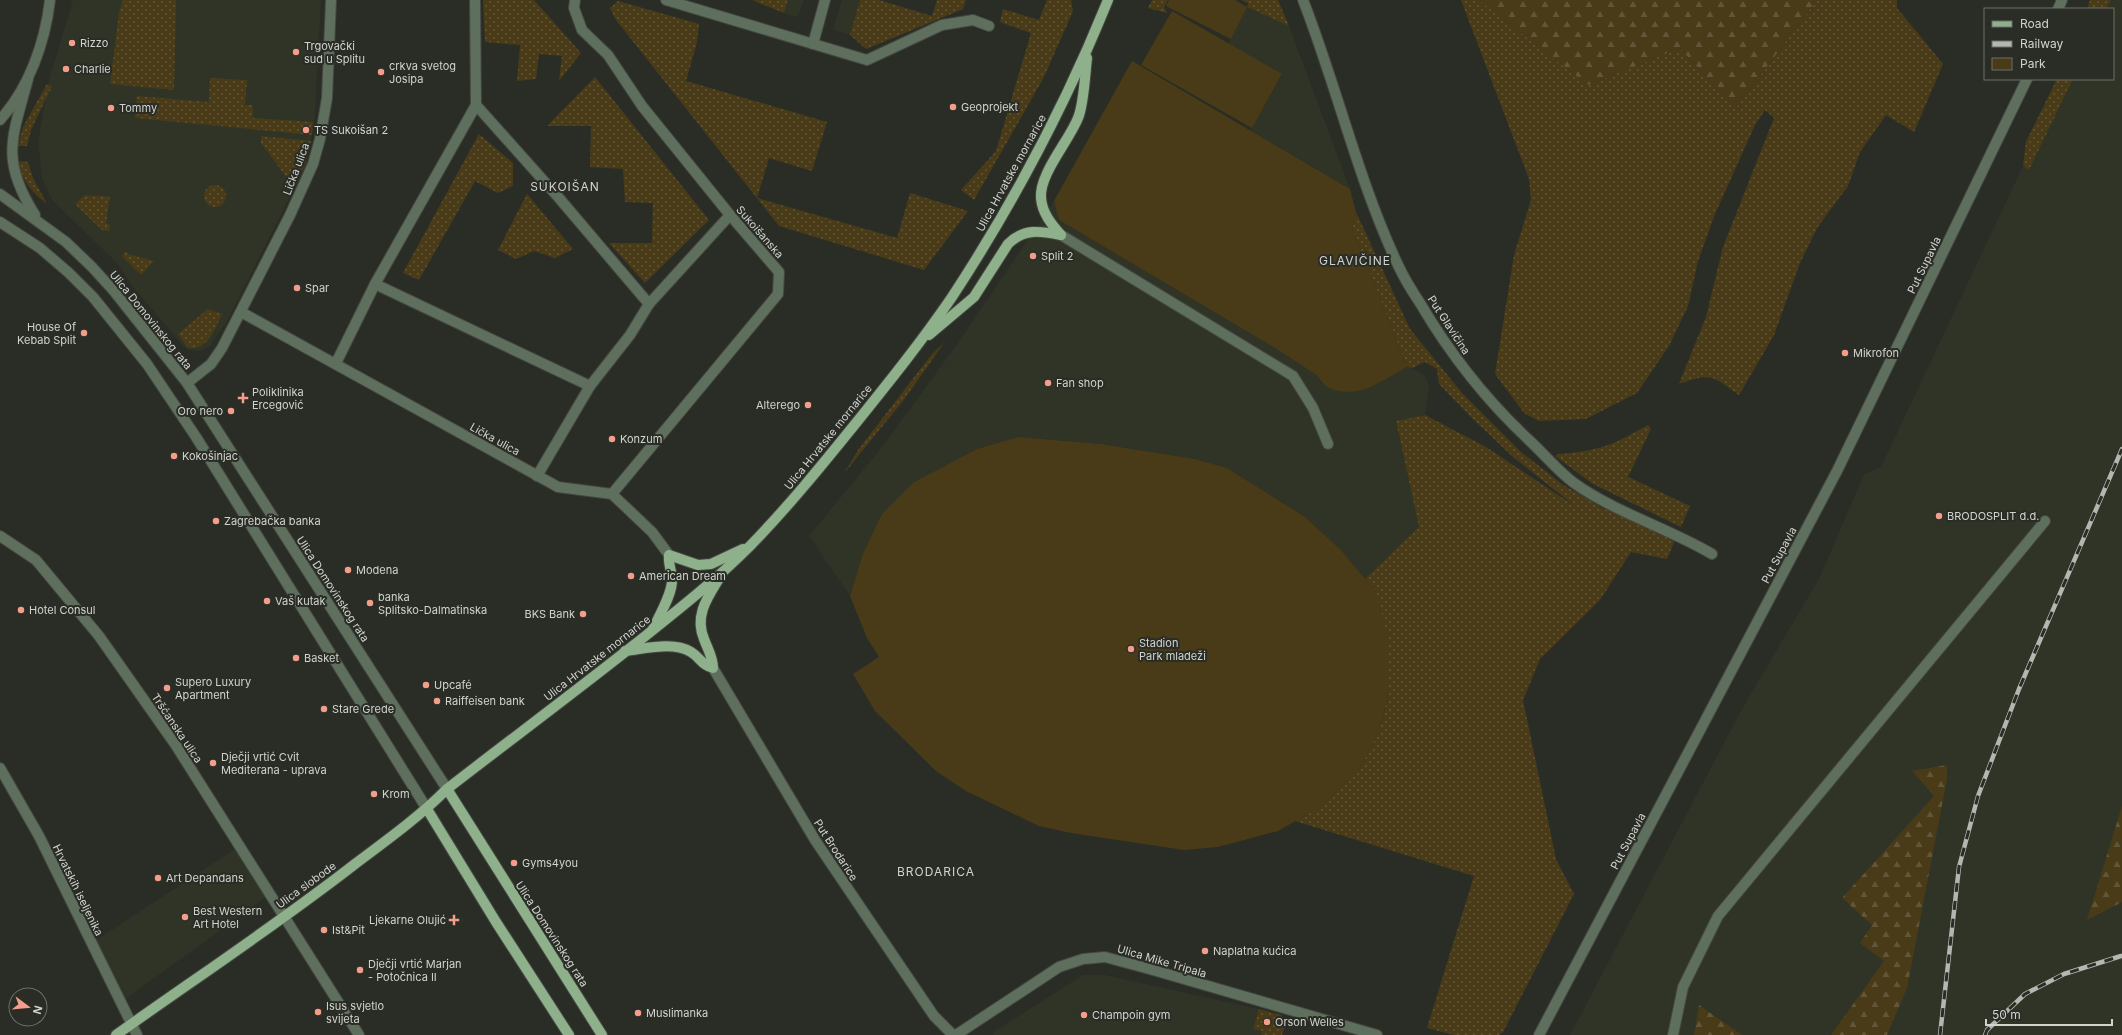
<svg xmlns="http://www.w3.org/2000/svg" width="2122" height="1035" font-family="Inter,sans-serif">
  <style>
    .built { fill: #2f3426 }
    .green { fill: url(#green-dots) }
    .forest { fill: url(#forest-firs) }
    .pitch { fill: #493b17 }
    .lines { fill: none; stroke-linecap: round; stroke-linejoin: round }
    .minor-casing { stroke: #454841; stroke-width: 12 }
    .major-casing { stroke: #454841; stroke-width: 12 }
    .minor { stroke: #5e6f5d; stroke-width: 10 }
    .major { stroke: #8eb18c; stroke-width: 10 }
    .rail-casing { stroke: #b4b7b1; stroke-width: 4.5 }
    .rail { stroke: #2a2d26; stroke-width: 3; stroke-dasharray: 9; stroke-linecap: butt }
    .poi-dot { fill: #f49d8c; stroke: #2a2d26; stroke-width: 1.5 }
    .labels { text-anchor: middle; stroke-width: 4; stroke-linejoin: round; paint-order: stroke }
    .poi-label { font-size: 11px; fill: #d1d3ce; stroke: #2a2d26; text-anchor: start }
    .street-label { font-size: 11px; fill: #d1d3ce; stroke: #2a2d26 }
    .neighbourhood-label { font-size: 12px; letter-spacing: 1px; fill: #d1d3ce; stroke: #2a2d26 }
  </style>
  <defs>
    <pattern id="green-dots" width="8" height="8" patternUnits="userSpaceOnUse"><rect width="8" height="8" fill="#493b17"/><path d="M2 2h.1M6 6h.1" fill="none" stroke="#625638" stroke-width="1.8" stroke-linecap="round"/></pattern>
    <pattern id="forest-firs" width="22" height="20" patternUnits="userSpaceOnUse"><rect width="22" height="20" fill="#493b17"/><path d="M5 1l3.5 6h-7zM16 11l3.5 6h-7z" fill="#625638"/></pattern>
  </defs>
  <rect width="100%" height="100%" fill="#2a2d26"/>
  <g class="built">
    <path d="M73 0H321L314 126 305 167 227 321 209 347 199 351 186 349 133 287 119 265 52 200 42 178 38 141 50 77Z"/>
    <path d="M788 0H804L798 17 784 13Z"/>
    <path d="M842 0H860L850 35 833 30Z"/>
    <path d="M2111 0H2122V1035H1570L1743 707 1819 579 1864 474 1881 467 2023 166 2029 170 2073 79H2113V9H2106Z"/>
    <path d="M1247 7 1289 26 1350 189 1250 130 1282 75 1228 44Z"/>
    <path d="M1054 201 1059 220 1275 348 1318 376 1321 383 1362 390 1407 367 1412 368 1424 375 1429 385 1425 415 1396 422 1419 527 1365 579 1341 550 1305 517 1227 468 1195 459 1101 444 1018 437 977 449 914 482 862 556 850 596 809 536 882 447 958 343Z"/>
    <path d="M235 849 266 897 124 1000 95 941Z"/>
    <path d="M1083 975H1105L1259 1009 1253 1029 1262 1031 1261 1035H994L992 1033Z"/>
  </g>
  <g class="green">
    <path d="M123 0H176L174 90 110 84 119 13Z"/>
    <path d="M483 0H534L581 53 559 81 562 56 539 54 536 79 517 81 520 45 485 42Z"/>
    <path d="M752 0H788L784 13Z"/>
    <path d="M860 0H879L932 16 937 0H966L963 9 866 49 850 35Z"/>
    <path d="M1047 0H1071L1073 11 1044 77 974 200 961 190 996 151 1031 33 1000 22 1003 9 1039 20Z"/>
    <path d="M1152 0H1168L1164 7 1167 13 1148 8Z"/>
    <path d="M1241 0H1278L1289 26 1247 7 1248 3Z"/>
    <path d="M1461 0H1479L1588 85 1680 48 1735 109 1817 0H1897V8L1943 64 1914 132 1886 115 1860 152 1848 186 1817 228 1800 263 1774 335 1739 395C1712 376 1712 372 1679 384L1706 317 1723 247 1774 118 1765 110 1755 125 1715 214 1698 261 1688 306 1669 346 1637 393 1586 419 1539 421 1524 413 1495 374 1514 255 1531 200 1529 179Z"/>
    <path d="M2090 0H2111L2106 9H2087Z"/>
    <path d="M618 1 699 24 697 42 686 81 827 122 812 171 769 158 757 198 897 238 910 193 968 211 924 270 779 226 616 20 610 8Z"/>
    <path d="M595 77 709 220 645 283 609 243H652L653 203 625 202 623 169 590 167 591 126H547Z"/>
    <path d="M210 78 247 80 245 105H253V118L313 122 312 135 135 118 137 96 209 102Z"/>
    <path d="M2057 79H2073L2029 170 2023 166 2026 142Z"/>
    <path d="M47 84 52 86 31 130 27 146H18L23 127Z"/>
    <path d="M479 134 513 163V186L498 193 475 181 419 280 403 273Z"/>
    <path d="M261 136 311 141 305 165 298 178H287L261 143Z"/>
    <path d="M18 161 28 162 33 178 47 204C31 191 22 181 18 161Z"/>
    <circle cx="215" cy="196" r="11"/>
    <path d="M527 194 573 249 555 258 534 251 516 259 498 250Z"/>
    <path d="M85 195 110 197 106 223 110 225 109 231 102 230 75 204Z"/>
    <path d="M1356 212 1410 329 1462 393 1521 452 1562 484 1602 508 1676 538 1667 559 1631 552 1600 600 1540 659 1523 700 1556 859 1574 894 1503 1032 1499 1035H1454L1427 1028 1474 876 1295 821 1320 807 1358 772 1380 730 1389 690 1376 592 1365 579 1419 527 1396 421 1425 415 1486 447 1576 507 1512 456 1473 419 1439 384 1437 369 1425 362 1412 368 1407 367 1352 228Z"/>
    <path d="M126 251 128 254 154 261 141 275 122 256Z"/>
    <path d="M208 309 222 314C215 328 208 351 188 348L178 334Z"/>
    <path d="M944 343 903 401 845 472 858 450 932 354Z"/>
    <path d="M1648 425 1651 429 1628 477 1690 506 1681 527 1593 484 1555 456 1559 454C1599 451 1613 445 1648 425Z"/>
    <path d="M1259 1009 1281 1015 1286 1023 1282 1035H1261L1262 1031 1253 1029Z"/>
  </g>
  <g class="forest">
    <path d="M1479 0H1817L1735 109 1680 48 1588 85Z"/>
    <path d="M1947 765V779L1907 988 1887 1035H1831L1884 961 1860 943 1872 925 1842 898 1934 796 1912 771Z"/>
    <path d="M2122 806V902L2087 920Z"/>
    <path d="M1699 1005 1742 1035H1694Z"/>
  </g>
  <g class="pitch">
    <path d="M1169 0H1235L1247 7 1231 39 1166 6Z"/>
    <path d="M1172 11 1282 74 1252 128 1141 65Z"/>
    <path d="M1132 61 1350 189 1356 212 1352 228 1407 367C1394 374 1376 386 1362 390 1346 394 1325 392 1318 376L1275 348 1059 220 1054 201Z"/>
    <path d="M1018 437 1101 444 1195 459 1227 468 1305 517 1341 550 1376 592 1389 641V690L1380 730 1358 772 1320 807 1278 831 1218 847 1184 850 1071 833 1039 826 966 791 936 771 875 711 853 674 879 657 867 638 850 596 862 556 882 514 914 482 977 449Z"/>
  </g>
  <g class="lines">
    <defs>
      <g id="minor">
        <path d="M575 0 574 8 582 30 608 55 642 106 730 215 779 272 778 294 612 494"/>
        <path d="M666 0 867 60 942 25 973 20 989 26"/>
        <path d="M1303 0C1337 87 1358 180 1398 265 1404 278 1412 291 1420 303 1450 354 1486 400 1530 441 1544 454 1558 471 1574 483 1616 513 1668 528 1712 554"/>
        <path d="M2058 9 2062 0"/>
        <path d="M813 44 825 0"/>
        <path d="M28 79C12 138 0 160 35 215"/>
        <path d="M476 105 559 198 649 304"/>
        <path d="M0 120C29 88 45 43 50 0"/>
        <path d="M0 194 66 242 92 267 113 290 187 383 447 789"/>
        <path d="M0 222 40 248 69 273 93 297 147 364 196 437 427 809"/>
        <path d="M1061 235 1293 376 1313 408 1328 444"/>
        <path d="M375 284 590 386"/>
        <path d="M241 312 558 487 612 494 652 532 669 555"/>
        <path d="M336 363 375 284 476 105 475 0"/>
        <path d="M187 383 211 364 222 348 290 215 313 164 320 139 327 98 331 0"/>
        <path d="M537 476 590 386 630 335 649 304 730 215"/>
        <path d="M0 536 36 560 99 636 175 744 359 1035"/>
        <path d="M713 668 815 840 934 1016 953 1035"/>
        <path d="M0 768 39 836 137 1035"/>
        <path d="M956 1035 1059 967 1083 959 1105 957 1153 970 1377 1035"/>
        <path d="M1539 1035 1837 471 2027 79"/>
        <path d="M1673 1035 1683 987 1718 916 2045 521"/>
      </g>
      <g id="major">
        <path d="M1061 235C1052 225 1042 213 1041 198 1039 174 1069 141 1078 118 1084 104 1085 74 1087 58"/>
        <path d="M929 335 974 297 1008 244C1024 228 1040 231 1061 235"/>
        <path d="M653 629C659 616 673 593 672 579 672 571 668 565 669 555L698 565 711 564 743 549"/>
        <path d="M625 651C645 649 673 641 691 652 701 658 701 665 713 668 713 657 708 650 704 639 694 615 708 597 720 577"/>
        <path d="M447 789 602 1035"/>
        <path d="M427 809 496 922 569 1035"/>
        <path d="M116 1035C196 978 278 924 355 864 387 840 419 817 447 789 509 741 572 694 634 645 674 613 714 582 750 546 788 507 822 465 856 423 889 382 922 341 952 297 1013 204 1066 104 1108 0"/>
      </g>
    </defs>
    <use href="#minor" class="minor-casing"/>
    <use href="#major" class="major-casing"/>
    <use href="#minor" class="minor"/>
    <use href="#major" class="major"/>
    <defs>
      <g id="rail">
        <path d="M1940 1035 1959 867 1978 796 2019 689 2122 449"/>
        <path d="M1985 1035 1987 1030 2025 994 2064 974 2121 956"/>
      </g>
    </defs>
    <use href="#rail" class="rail-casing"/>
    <use href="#rail" class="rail"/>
  </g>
  <g class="poi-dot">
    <circle cx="72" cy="43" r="4"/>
    <circle cx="296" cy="52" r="4"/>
    <circle cx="66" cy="69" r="4"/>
    <circle cx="381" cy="72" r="4"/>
    <circle cx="953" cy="107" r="4"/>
    <circle cx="111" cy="108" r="4"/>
    <circle cx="306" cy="130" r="4"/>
    <circle cx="1033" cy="256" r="4"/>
    <circle cx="297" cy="288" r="4"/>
    <circle cx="84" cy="333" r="4"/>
    <circle cx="1845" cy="353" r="4"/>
    <circle cx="1048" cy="383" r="4"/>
    <path d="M241 392h4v4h4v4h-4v4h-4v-4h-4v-4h4z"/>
    <circle cx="808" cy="405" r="4"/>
    <circle cx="231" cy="411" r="4"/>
    <circle cx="612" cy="439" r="4"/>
    <circle cx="174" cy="456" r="4"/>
    <circle cx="1939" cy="516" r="4"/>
    <circle cx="216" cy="521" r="4"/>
    <circle cx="348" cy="570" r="4"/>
    <circle cx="631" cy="576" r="4"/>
    <circle cx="267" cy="601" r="4"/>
    <circle cx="370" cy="603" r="4"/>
    <circle cx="21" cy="610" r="4"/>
    <circle cx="583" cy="614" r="4"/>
    <circle cx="1131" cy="649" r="4"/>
    <circle cx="296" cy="658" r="4"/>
    <circle cx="426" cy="685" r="4"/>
    <circle cx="167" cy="688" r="4"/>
    <circle cx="437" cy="701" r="4"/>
    <circle cx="324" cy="709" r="4"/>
    <circle cx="213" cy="763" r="4"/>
    <circle cx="374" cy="794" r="4"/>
    <circle cx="514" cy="863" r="4"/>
    <circle cx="158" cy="878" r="4"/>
    <circle cx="185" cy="917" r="4"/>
    <path d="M452 914h4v4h4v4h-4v4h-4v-4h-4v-4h4z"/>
    <circle cx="324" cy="930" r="4"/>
    <circle cx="1205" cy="951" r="4"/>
    <circle cx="360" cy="970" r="4"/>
    <circle cx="318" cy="1012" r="4"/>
    <circle cx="638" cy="1013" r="4"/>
    <circle cx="1084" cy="1015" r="4"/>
    <circle cx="1267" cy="1022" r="4"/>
  </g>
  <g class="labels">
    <g class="poi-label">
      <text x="80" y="47">Rizzo</text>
      <text x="304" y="50">Trgovački<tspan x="304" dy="13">sud u Splitu</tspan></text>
      <text x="389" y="70">crkva svetog<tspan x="389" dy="13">Josipa</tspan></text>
      <text x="74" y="73">Charlie</text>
      <text x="961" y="111">Geoprojekt</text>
      <text x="119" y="112">Tommy</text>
      <text x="314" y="134">TS Sukoišan 2</text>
      <text x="1041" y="260">Split 2</text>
      <text x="305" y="292">Spar</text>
      <text x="76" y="331" text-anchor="end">House Of<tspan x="76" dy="13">Kebab Split</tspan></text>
      <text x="1853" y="357">Mikrofon</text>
      <text x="1056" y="387">Fan shop</text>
      <text x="252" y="396">Poliklinika<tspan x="252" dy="13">Ercegović</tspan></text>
      <text x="800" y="409" text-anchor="end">Alterego</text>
      <text x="223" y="415" text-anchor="end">Oro nero</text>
      <text x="620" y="443">Konzum</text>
      <text x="182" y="460">Kokošinjac</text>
      <text x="1947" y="520">BRODOSPLIT d.d.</text>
      <text x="224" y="525">Zagrebačka banka</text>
      <text x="356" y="574">Modena</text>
      <text x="639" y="580">American Dream</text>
      <text x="378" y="601">banka<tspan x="378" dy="13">Splitsko-Dalmatinska</tspan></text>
      <text x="275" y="605">Vaš kutak</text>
      <text x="29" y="614">Hotel Consul</text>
      <text x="575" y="618" text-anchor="end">BKS Bank</text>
      <text x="1139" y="647">Stadion<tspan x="1139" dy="13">Park mladeži</tspan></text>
      <text x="304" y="662">Basket</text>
      <text x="175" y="686">Supero Luxury<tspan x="175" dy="13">Apartment</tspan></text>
      <text x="434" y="689">Upcafé</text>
      <text x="445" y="705">Raiffeisen bank</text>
      <text x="332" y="713">Stare Grede</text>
      <text x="221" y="761">Dječji vrtić Cvit<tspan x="221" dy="13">Mediterana - uprava</tspan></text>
      <text x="382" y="798">Krom</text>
      <text x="522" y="867">Gyms4you</text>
      <text x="166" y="882">Art Depandans</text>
      <text x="193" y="915">Best Western<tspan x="193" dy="13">Art Hotel</tspan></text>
      <text x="446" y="924" text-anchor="end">Ljekarne Olujić</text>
      <text x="332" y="934">Ist&amp;Pit</text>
      <text x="1213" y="955">Naplatna kućica</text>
      <text x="368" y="968">Dječji vrtić Marjan<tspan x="368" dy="13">- Potočnica II</tspan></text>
      <text x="326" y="1010">Isus svjetlo<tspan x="326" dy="13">svijeta</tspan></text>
      <text x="646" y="1017">Muslimanka</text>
      <text x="1092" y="1019">Champoin gym</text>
      <text x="1275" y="1026">Orson Welles</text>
    </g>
    <g class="street-label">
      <text transform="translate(296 169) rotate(-69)" y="4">Lička ulica</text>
      <text transform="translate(1011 173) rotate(-61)" y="4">Ulica Hrvatske mornarice</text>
      <text transform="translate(760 232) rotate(49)" y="4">Sukoišanska</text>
      <text transform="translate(1924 265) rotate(-64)" y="4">Put Supavla</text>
      <text transform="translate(151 320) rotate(51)" y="4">Ulica Domovinskog rata</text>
      <text transform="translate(1449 325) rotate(57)" y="4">Put Glavičina</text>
      <text transform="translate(828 437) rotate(-51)" y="4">Ulica Hrvatske mornarice</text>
      <text transform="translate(495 439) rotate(29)" y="4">Lička ulica</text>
      <text transform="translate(1779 555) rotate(-62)" y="4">Put Supavla</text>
      <text transform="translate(333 589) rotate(57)" y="4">Ulica Domovinskog rata</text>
      <text transform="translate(597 658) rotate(-38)" y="4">Ulica Hrvatske mornarice</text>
      <text transform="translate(177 728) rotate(56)" y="4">Tršćanska ulica</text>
      <text transform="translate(1628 841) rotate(-62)" y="4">Put Supavla</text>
      <text transform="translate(836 850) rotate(57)" y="4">Put Brodarice</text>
      <text transform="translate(306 885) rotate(-36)" y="4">Ulica slobode</text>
      <text transform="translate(78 890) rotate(64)" y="4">Hrvatskih iseljenika</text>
      <text transform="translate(552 934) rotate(57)" y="4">Ulica Domovinskog rata</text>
      <text transform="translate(1162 961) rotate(16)" y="4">Ulica Mike Tripala</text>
    </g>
    <g class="neighbourhood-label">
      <text x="565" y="191">SUKOIŠAN</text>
      <text x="1355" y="265">GLAVIČINE</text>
      <text x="936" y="876">BRODARICA</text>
    </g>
  </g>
  <rect x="1984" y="8" width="130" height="72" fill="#2a2d26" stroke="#6d6f69"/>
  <rect x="1992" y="21" width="20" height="6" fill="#8eb18c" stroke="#6d6f69"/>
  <text x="2020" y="28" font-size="12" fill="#d1d3ce">Road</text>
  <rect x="1992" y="41" width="20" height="6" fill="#b4b7b1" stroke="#6d6f69"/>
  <text x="2020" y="48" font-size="12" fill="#d1d3ce">Railway</text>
  <rect x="1992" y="58" width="20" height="12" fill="#493b17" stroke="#6d6f69"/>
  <text x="2020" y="68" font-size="12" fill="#d1d3ce">Park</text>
  <g transform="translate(28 1007) rotate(106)"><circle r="19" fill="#2a2d26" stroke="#6d6f69"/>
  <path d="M0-3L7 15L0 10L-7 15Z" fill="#f49d8c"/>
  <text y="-6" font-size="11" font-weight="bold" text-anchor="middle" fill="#d1d3ce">N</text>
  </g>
  <path d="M1986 1019v6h126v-6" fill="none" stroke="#d1d3ce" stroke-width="2"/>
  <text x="1992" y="1019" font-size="12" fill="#d1d3ce" stroke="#2a2d26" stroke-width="3" paint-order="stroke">50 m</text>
</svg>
